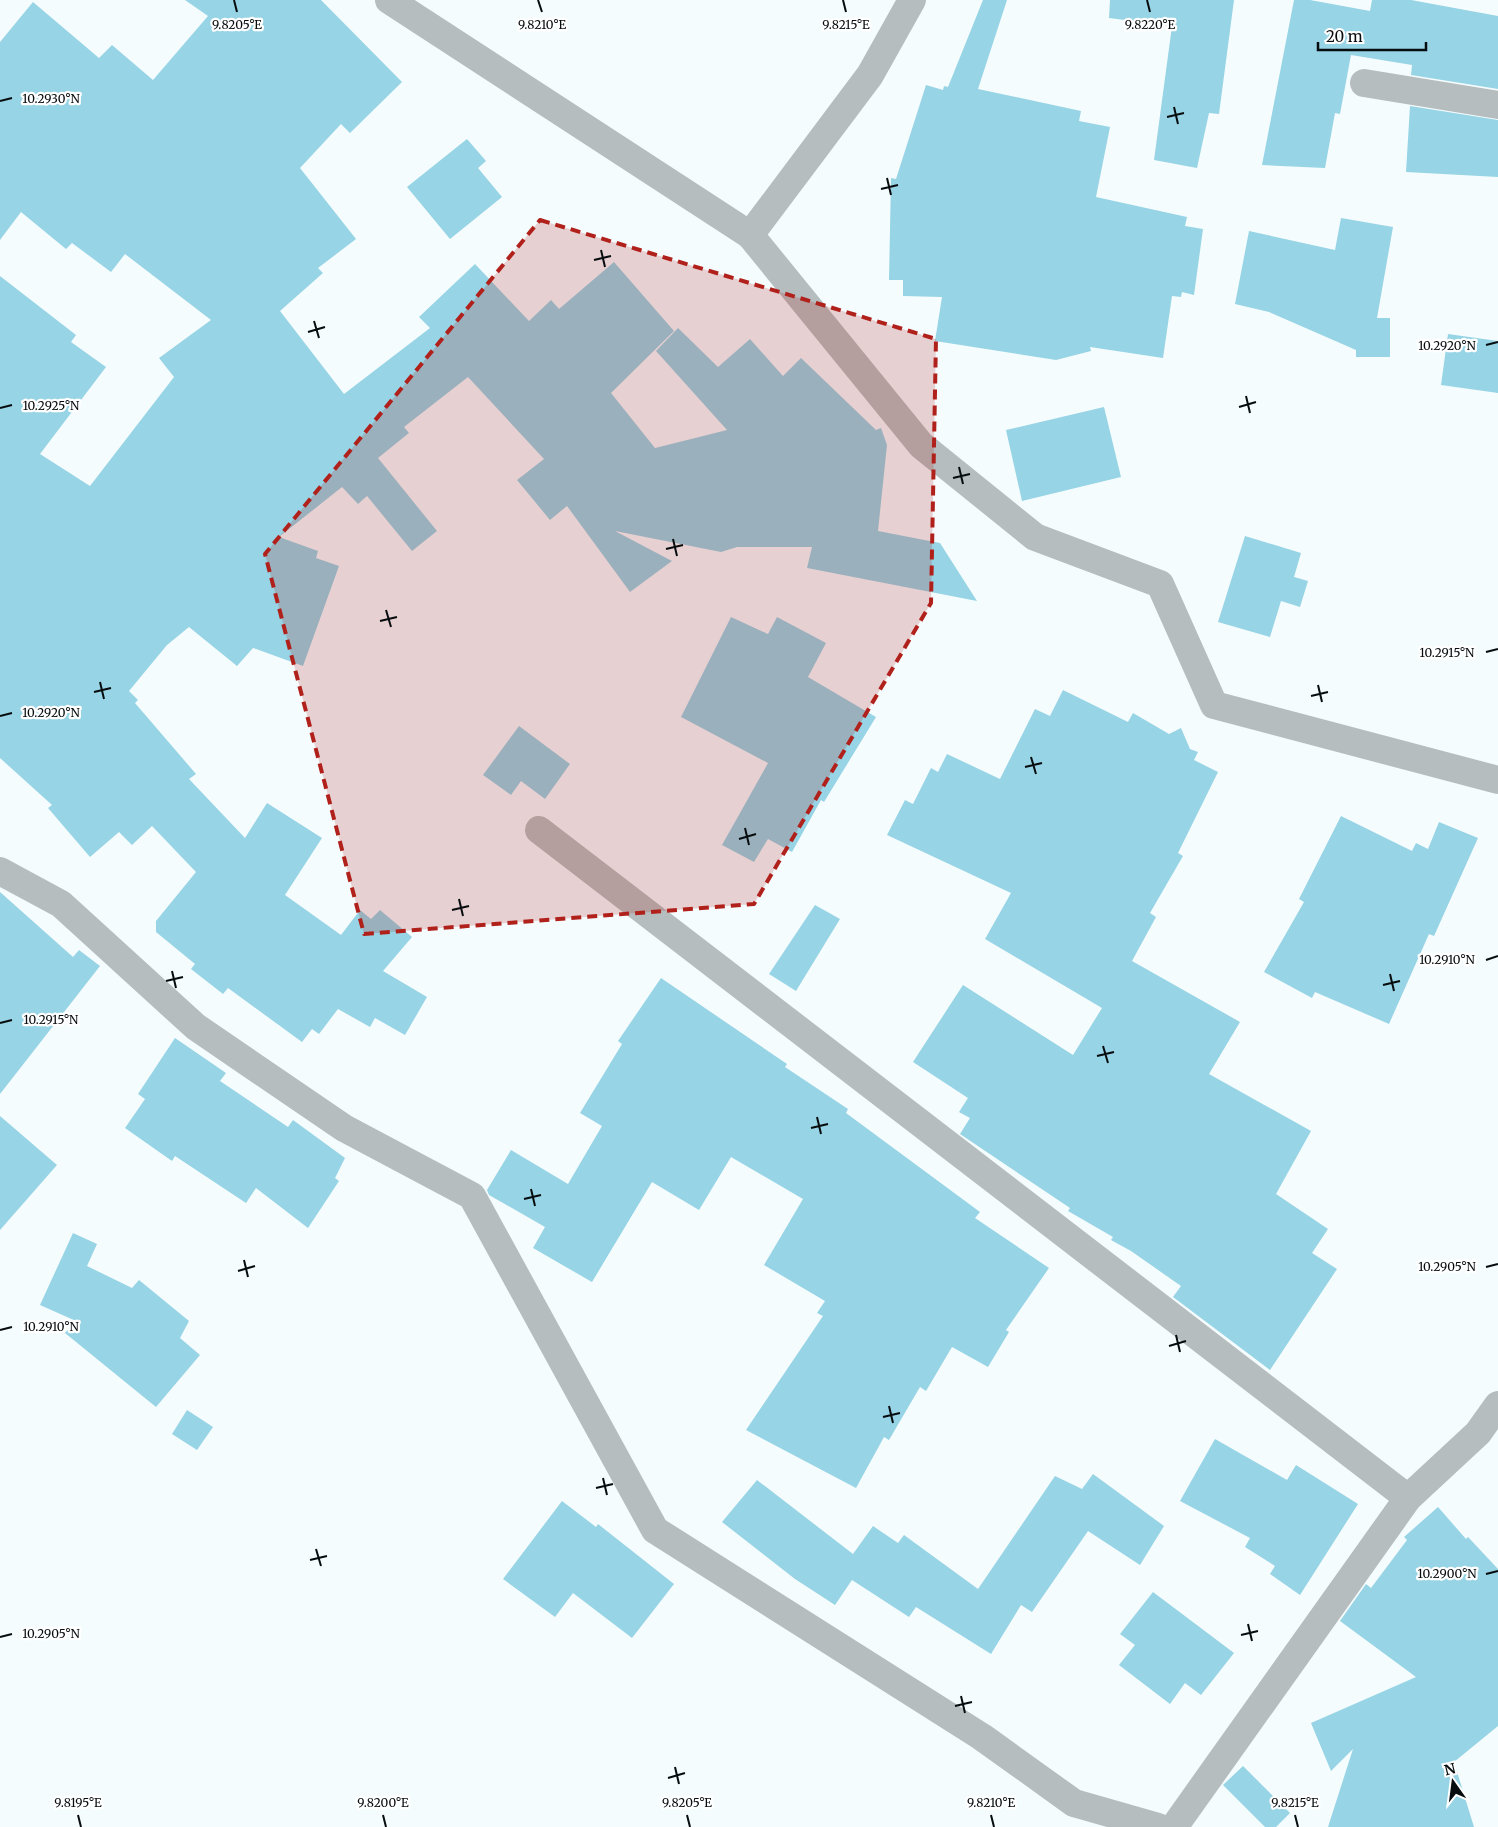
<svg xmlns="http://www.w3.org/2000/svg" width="1498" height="1827" font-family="Merriweather,serif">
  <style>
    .building { fill: #97d4e5 }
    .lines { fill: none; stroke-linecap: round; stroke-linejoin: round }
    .street { stroke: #b6bdbf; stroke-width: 28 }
    .marked { fill: #b1211c; fill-opacity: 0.2; stroke: #b1211c; stroke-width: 4; stroke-dasharray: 10 6; stroke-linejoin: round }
    .ticks { fill: none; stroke: #070c0e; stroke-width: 2 }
    .ticks-label { font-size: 12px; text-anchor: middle; fill: #070c0e; stroke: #fff; stroke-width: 4.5; stroke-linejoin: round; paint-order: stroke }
  </style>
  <rect width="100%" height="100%" fill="#f5fcfe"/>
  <g class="building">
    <path d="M185 0H321L402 82 350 133 341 124 300 168 356 239 318 268 323 273 280 311 344 394 430 328 419 317 475 264 529 321 551 300 559 309 614 262 674 331 611 393 655 448 727 430 656 351 678 328 718 367 750 339 783 376 801 358 876 430 881 428 887 445 878 531 940 543 977 601 807 568 812 547H737L721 552 615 531 672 561 630 592 567 506 550 520 517 480 544 459 468 377 404 427 409 433 378 458 437 531 412 551 367 496 358 504 342 487 279 537 318 551 316 558 339 566 303 666 253 648 237 666 189 627 167 645 129 691 138 700 135 703 196 774 189 779 245 838 267 803 322 838 285 895 341 935 360 910 371 919 380 910 412 937 383 971 427 997 405 1035 375 1018 370 1027 338 1009 319 1034 312 1029 302 1042 228 988 223 994 191 969 195 964 156 932V921L196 872 152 826 132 845 119 832 90 857 48 808 52 805 0 758V276L76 335 71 342 106 367 40 454 90 486 174 377 159 358 211 320 125 254 111 272 72 243 66 249 21 212 0 240V42L33 2 99 58 112 45 153 80 208 16Z"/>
    <path d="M983 0H1007L978 89 1081 111 1079 121 1110 127 1096 197 1187 217 1185 226 1203 229 1194 295 1182 292 1181 297 1172 296 1163 358 1090 347 1091 351 1056 360 935 341 942 297 903 296V280H889L891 178 896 179 926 85 943 90 944 86 948 87Z"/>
    <path d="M1110 0H1234L1219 114 1209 113 1197 168 1154 160 1172 26 1109 18Z"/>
    <path d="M1294 0H1310L1370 11 1372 0H1411L1498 16V89L1411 75 1412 65 1351 55 1340 114 1335 113 1325 168 1262 165Z"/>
    <path d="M1410 106 1498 120V177L1406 172Z"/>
    <path d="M467 139 486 161 478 168 502 197 450 239 407 187Z"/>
    <path d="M1341 218 1393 227 1377 318H1390V357H1356V350L1269 312 1235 304 1249 231 1335 250Z"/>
    <path d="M1448 334 1498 341V393L1441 385Z"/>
    <path d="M1104 407 1121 477 1022 501 1006 430Z"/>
    <path d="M1245 536 1301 553 1294 577 1308 581 1300 607 1281 601 1270 637 1218 622Z"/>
    <path d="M731 617 768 634 777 617 826 643 808 677 876 717 824 802 821 800 792 852 768 839 754 862 722 845 768 763 681 717Z"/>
    <path d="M1063 690 1128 722 1133 713 1169 734 1181 728 1190 749 1198 752 1194 760 1218 772 1178 853 1183 856 1150 913 1156 917 1132 961 1240 1022 1209 1074 1311 1131 1276 1194 1328 1229 1312 1253 1337 1269 1270 1370 1173 1297 1181 1286 1131 1251 1111 1240 1113 1237 1068 1211 1070 1208 960 1134 970 1118 959 1112 968 1098 913 1062 963 985 1073 1055 1102 1008 985 939 1011 893 887 835 905 800 913 804 931 768 938 772 947 754 1000 779 1035 709 1050 716Z"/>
    <path d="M519 726 570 764 545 799 521 781 511 795 483 775Z"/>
    <path d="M1341 816 1412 851 1416 843 1428 849 1439 822 1478 838 1434 936 1429 934 1389 1024 1315 992 1312 998 1264 972 1304 902 1299 899Z"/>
    <path d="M0 892 73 957 79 950 100 966 0 1094Z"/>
    <path d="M815 905 840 919 796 991 769 974Z"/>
    <path d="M661 978 787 1064 785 1067 848 1109 846 1113 980 1212 975 1218 1049 1268 1006 1330 1009 1332 988 1367 952 1347 926 1391 920 1387 889 1440 884 1437 856 1488 746 1430 823 1316 817 1313 825 1301 764 1265 803 1199 731 1157 699 1210 652 1182 592 1282 533 1248 545 1227 489 1195 487 1190 511 1150 568 1184 602 1126 580 1113 622 1044 618 1041Z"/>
    <path d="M175 1038 226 1073 220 1081 288 1127 293 1120 345 1158 335 1178 339 1181 308 1228 256 1188 246 1203 175 1156 172 1161 125 1128 145 1099 138 1094Z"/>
    <path d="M0 1116 57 1165 0 1230Z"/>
    <path d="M73 1233 97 1244 87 1266 132 1288 139 1280 189 1321 180 1338 200 1355 156 1407 65 1333 76 1321 40 1305Z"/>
    <path d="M187 1410 213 1427 197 1450 172 1434Z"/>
    <path d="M1215 1439 1287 1480 1296 1465 1358 1504 1300 1595 1270 1574 1275 1566 1245 1547 1250 1538 1180 1501Z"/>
    <path d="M1093 1474 1164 1526 1140 1565 1088 1531 1032 1612 1021 1605 991 1654 916 1607 909 1617 852 1580 835 1605 795 1579 722 1522 757 1480 853 1554 873 1526 898 1543 904 1535 978 1589 1055 1476 1082 1489Z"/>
    <path d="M562 1501 596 1527 598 1524 674 1584 632 1638 573 1593 555 1617 503 1579Z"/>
    <path d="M1438 1507 1466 1539 1468 1537 1498 1569V1726L1454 1762 1474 1827H1328L1353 1749 1331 1771 1311 1723 1416 1677 1340 1621 1366 1584 1371 1588 1407 1540 1404 1537Z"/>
    <path d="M1153 1592 1234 1653 1201 1695 1185 1683 1170 1704 1119 1665 1135 1645 1120 1634Z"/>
    <path d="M1243 1766 1290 1813 1276 1827H1265L1223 1785Z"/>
  </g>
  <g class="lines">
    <g class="street">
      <path d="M389 0 750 235"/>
      <path d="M912 0 870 75 750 235 921 445 1035 537 1160 584 1214 705 1498 780"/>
      <path d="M1364 83 1498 105"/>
      <path d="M539 830 1408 1498"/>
      <path d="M0 871 61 904 196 1027 344 1128 472 1196 655 1530 982 1737 1074 1803 1158 1827"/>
      <path d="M1174 1827 1408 1498 1478 1433 1498 1405"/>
    </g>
  </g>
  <path class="marked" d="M540 220 936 339 931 603 754 904 364 934 265 554Z"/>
  <path class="ticks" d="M234 0 237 12M538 0 542 12M843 0 846 12M1147 0 1150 12M0 101 12 98M1174 107 1178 124M1167 117 1184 113M887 178 891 195M881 189 898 185M601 250 605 267M594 260 611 256M314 321 319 338M308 332 325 327M1486 345 1498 342M1246 396 1250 413M1239 407 1256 402M0 408 12 405M959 467 963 484M953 478 970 474M673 539 677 556M666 549 683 545M386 610 391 627M380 621 397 617M1486 652 1498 649M100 682 104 699M1318 685 1322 702M94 692 111 688M1311 696 1328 692M0 716 12 713M1031 757 1036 774M1025 767 1042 763M745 828 749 845M739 839 756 834M459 899 463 916M452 910 469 906M1486 960 1498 956M172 971 176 988M1390 974 1394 991M166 981 183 977M1383 985 1400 981M0 1023 12 1020M1103 1046 1108 1063M1097 1056 1114 1052M817 1117 821 1134M811 1128 828 1124M531 1189 535 1206M524 1199 541 1195M244 1260 248 1277M1486 1267 1498 1264M238 1271 255 1266M0 1330 12 1327M1176 1335 1180 1352M1169 1346 1186 1341M889 1406 893 1423M883 1417 900 1413M603 1478 607 1495M596 1488 613 1484M316 1549 321 1566M310 1560 327 1556M1486 1574 1498 1571M1248 1624 1252 1641M1241 1635 1258 1631M0 1637 12 1634M961 1696 965 1713M955 1706 972 1702M675 1767 679 1784M668 1778 685 1773M78 1815 81 1827M383 1815 386 1827M687 1815 690 1827M991 1815 994 1827M1295 1815 1298 1827"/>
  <g class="ticks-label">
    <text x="1150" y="29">9.8220°E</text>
    <text x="237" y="29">9.8205°E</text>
    <text x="542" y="29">9.8210°E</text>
    <text x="846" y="29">9.8215°E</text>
    <text x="51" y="103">10.2930°N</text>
    <text x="1447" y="350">10.2920°N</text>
    <text x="51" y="410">10.2925°N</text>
    <text x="1447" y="657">10.2915°N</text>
    <text x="51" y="717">10.2920°N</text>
    <text x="1447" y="964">10.2910°N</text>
    <text x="51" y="1024">10.2915°N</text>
    <text x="1447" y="1271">10.2905°N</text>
    <text x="51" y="1331">10.2910°N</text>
    <text x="1447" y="1578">10.2900°N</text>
    <text x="51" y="1638">10.2905°N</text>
    <text x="78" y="1807">9.8195°E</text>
    <text x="383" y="1807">9.8200°E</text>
    <text x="687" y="1807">9.8205°E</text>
    <text x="991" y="1807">9.8210°E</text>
    <text x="1295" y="1807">9.8215°E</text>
  </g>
  <g transform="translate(1453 1782) rotate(346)" stroke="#ffffff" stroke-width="4" paint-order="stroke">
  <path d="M0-4L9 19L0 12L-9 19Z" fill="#070c0e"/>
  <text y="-8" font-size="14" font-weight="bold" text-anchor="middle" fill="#070c0e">N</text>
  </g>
  <path d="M1318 42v8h108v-8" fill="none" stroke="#070c0e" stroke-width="2.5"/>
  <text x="1326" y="42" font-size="15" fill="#070c0e" stroke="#ffffff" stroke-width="4" paint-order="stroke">20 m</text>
</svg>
